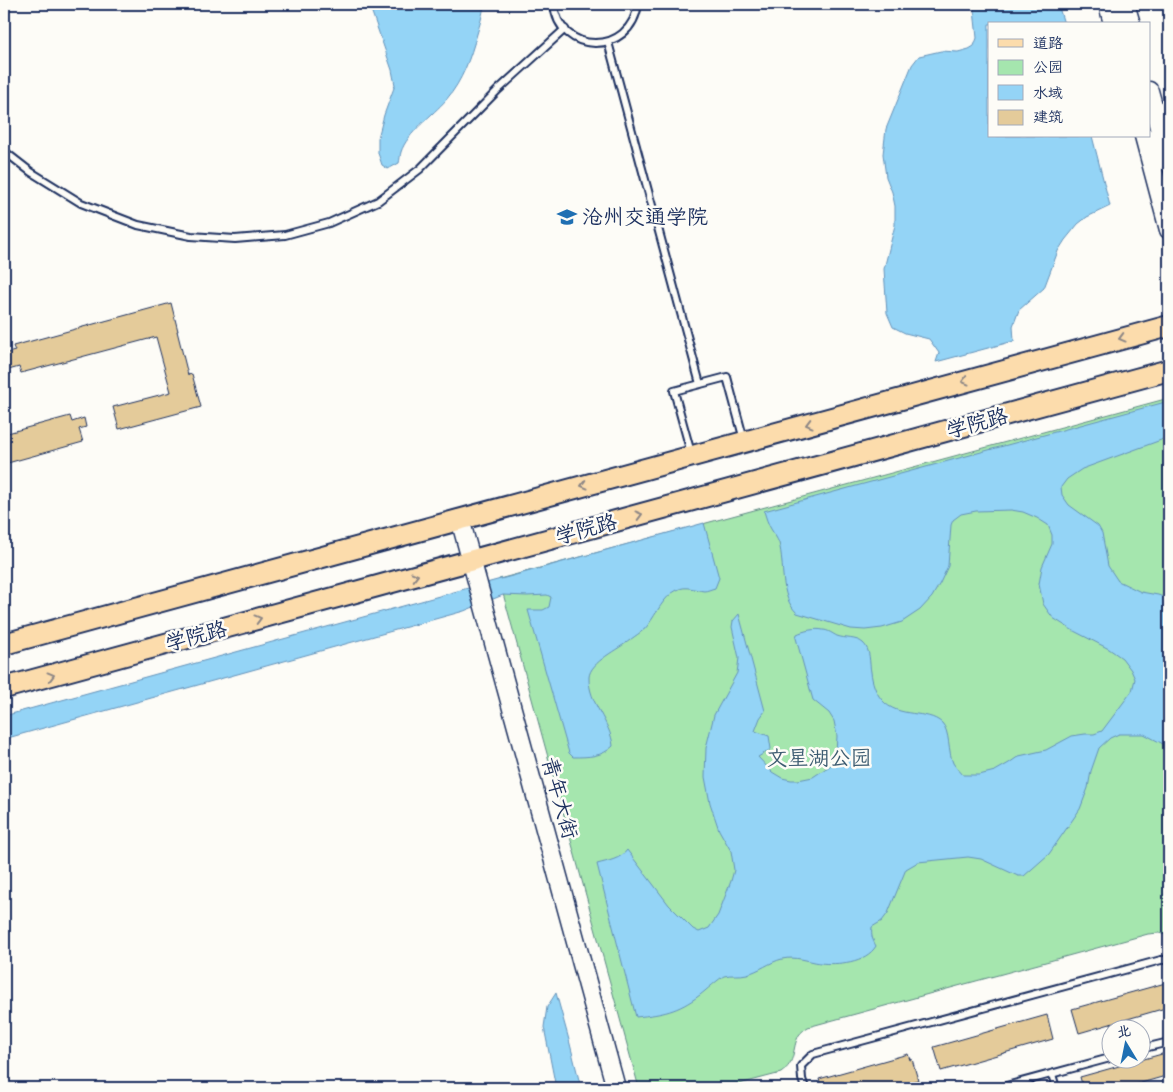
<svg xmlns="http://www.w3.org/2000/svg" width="1173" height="1092" font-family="'Indie Flower','LXGW WenKai TC',sans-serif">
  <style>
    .green { fill: #a5e6ae; stroke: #608a86 }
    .water { fill: #94d4f6; stroke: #6492b9 }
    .building { fill: #e4cb9a; stroke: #1b2f5e }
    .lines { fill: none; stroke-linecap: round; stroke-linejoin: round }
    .lane-casing { stroke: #1b2f5e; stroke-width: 10 }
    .secondary-casing { stroke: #1b2f5e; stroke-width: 21 }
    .primary-casing { stroke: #1b2f5e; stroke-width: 24 }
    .lane { stroke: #fdfcf7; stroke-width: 6 }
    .secondary { stroke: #fdfcf7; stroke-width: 18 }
    .primary { stroke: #fcdcac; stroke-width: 20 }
    .oneway { stroke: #8c8685 }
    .labels { text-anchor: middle; stroke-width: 5; stroke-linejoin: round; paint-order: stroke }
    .poi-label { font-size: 21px; fill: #1b2f5e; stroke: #fdfcf7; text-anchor: start }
    .street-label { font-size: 21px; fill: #1b2f5e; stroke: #fdfcf7 }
    .park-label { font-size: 21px; fill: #3e5d72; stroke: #fdfcf7 }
  </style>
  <rect width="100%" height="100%" fill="#fdfcf7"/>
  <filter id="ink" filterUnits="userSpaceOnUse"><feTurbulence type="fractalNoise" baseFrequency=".02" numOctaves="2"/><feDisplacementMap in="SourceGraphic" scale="10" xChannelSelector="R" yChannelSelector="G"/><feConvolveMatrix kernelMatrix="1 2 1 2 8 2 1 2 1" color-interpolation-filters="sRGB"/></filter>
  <g filter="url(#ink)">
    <path class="green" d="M1169 398V936L1159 933 1148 934 808 1027C805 1029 801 1032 799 1035 791 1050 797 1061 781 1073L724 1088H639L499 579Z"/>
    <g class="water">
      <path d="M369 4H484C483 14 480 24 477 34 470 58 463 80 446 100 433 115 407 133 401 152 400 155 400 160 399 163L388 169 382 165 378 153V138L384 115 395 85 392 70Z"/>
      <path d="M976 4H1058L1064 24H989V136H1092L1110 206 1087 217 1078 224 1065 240 1058 251 1044 288 1019 310 1013 326 1014 341 936 362 939 353 929 339 905 333 893 327 887 313 884 269 895 225V206L892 192 886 177 883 154 886 129 912 65 919 56 941 51 958 52 969 49 974 46 977 38 974 10Z"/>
      <path d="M1169 401V434L1161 440 1082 469 1067 479 1061 487 1062 495 1069 505 1098 526 1102 533 1108 566 1118 581 1141 592 1158 595 1169 599V747L1144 734H1119L1110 738 1099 748 1091 771 1088 788 1080 809 1049 854 1024 876H1018L981 859 968 857 918 862 906 869 888 913 882 921 872 927C871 935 872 939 876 946 866 963 837 965 820 963 807 961 796 956 782 959 770 962 759 971 747 974 740 976 731 974 724 976 721 977 704 992 700 995 677 1012 663 1014 636 1017L597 864C608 861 621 859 627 850L669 905 693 929 699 932 709 928 718 915 731 881 734 870 731 851 719 830 710 803 705 777 706 748 714 715 737 673 739 658 732 627 733 621 739 614 765 711 760 718 755 731 769 736 771 749 758 757 772 772 782 778 791 780H798L813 777 831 765 836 753 837 736 834 721 829 713 813 700 796 638 797 634C803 631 816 628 823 630 828 630 833 634 837 636 845 639 856 637 863 643 871 650 869 662 871 672 872 681 875 692 882 700 898 719 927 709 942 723 950 731 948 752 953 763 955 767 960 771 963 775H979L995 771 1009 763 1019 756 1046 750 1072 736 1085 734H1094L1102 731 1132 691 1135 679 1131 670 1122 658 1109 649 1072 630 1053 618 1043 604 1039 584 1042 567 1052 544V535L1048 525 1037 518 1023 512 1011 510 976 511 961 514 953 520 951 525 948 566 940 583 932 597 920 610 902 622 882 628 865 630 851 629 797 613C779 596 785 565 779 543 777 538 774 534 771 529 768 524 766 518 764 511Z"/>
      <path d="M704 523 719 578 715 588C711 589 707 591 704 591 695 590 686 585 677 590 663 597 657 613 648 625 644 631 636 635 630 640 619 649 590 662 589 677 588 703 611 722 613 746 602 757 588 757 573 757L569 753 528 610H543L549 607 551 597 547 595 527 596 503 595 464 611 4 739V716Z"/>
      <path d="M556 993 569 1040 581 1088H556L544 1027 547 1007Z"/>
    </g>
    <g class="building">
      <path d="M171 303 178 331H177L188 375 192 374 201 407 119 429 113 407 171 392 156 337 21 373 19 367 5 371 4 365V354L15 351 13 346Z"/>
      <path d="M70 416 72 422 84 418 86 427 79 429 83 442 4 464V434Z"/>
      <path d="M1169 982V1007L1079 1033 1072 1009Z"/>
      <path d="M1047 1015 1053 1039 941 1071 934 1047Z"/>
      <path d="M1169 1052V1075L1124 1088H1083L1080 1077Z"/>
      <path d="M908 1054 910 1060 912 1059 918 1080 889 1088H822L819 1079Z"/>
    </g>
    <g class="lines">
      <defs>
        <g id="lane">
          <path d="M554 4C558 55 631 57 638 4"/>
          <path d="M608 42 700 384"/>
          <path d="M4 151 31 172 81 203 138 225 191 236 235 239 285 235 329 223 378 201 420 169 498 90 565 29"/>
          <path d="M691 453 674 391 727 377 744 440"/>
          <path d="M1140 1049 1169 1042"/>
          <path d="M1052 1074 1056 1088"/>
          <path d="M805 1088 802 1079 801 1066 813 1054 1161 960H1169"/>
          <path d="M999 1088 1110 1058"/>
        </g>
        <g id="secondary">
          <path d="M1108 4 1113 24"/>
          <path d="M1125 4 1131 24"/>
          <path d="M1149 91 1169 163"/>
          <path d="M1144 136 1169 230"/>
          <path d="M460 519 616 1088"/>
        </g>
        <g id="primary">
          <path d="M4 644 1169 326"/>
          <path d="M4 688 1169 370"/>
        </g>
      </defs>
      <use href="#lane" class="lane-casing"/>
      <use href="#secondary" class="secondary-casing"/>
      <use href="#primary" class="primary-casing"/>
      <use href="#lane" class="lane"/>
      <use href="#secondary" class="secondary"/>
      <use href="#primary" class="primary"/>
    </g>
    <defs><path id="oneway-chevron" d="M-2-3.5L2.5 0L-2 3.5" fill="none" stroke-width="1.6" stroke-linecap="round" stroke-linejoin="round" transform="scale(1.25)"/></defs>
    <g class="oneway">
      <use href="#oneway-chevron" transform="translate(1122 338) rotate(165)"/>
      <use href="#oneway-chevron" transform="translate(965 381) rotate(165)"/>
      <use href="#oneway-chevron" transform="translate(809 424) rotate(165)"/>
      <use href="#oneway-chevron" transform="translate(584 485) rotate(165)"/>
      <use href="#oneway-chevron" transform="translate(639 515) rotate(-15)"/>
      <use href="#oneway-chevron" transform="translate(415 576) rotate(-15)"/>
      <use href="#oneway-chevron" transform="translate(258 619) rotate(-15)"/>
      <use href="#oneway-chevron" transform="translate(51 676) rotate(-15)"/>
    </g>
  </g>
  <defs>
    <symbol id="university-bare" viewBox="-9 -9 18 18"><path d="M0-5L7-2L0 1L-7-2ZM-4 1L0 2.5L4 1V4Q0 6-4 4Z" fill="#1f6fb2" stroke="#fdfcf7" stroke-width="2.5" paint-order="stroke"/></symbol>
  </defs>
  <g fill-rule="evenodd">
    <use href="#university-bare" x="553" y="203" width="28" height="28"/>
  </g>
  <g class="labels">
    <g class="poi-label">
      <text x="582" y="224">沧州交通学院</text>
    </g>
    <g class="street-label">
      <text transform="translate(977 423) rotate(-15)" y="7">学院路</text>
      <text transform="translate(586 529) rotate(-15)" y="7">学院路</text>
      <text transform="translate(196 636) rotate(-15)" y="7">学院路</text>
      <text transform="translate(560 798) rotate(75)" y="7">青年大街</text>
    </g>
    <g class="park-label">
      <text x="819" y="765">文星湖公园</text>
    </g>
  </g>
  <rect width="1173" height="1092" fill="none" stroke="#fdfcf7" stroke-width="20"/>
  <rect x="10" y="10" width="1153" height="1072" fill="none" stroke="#1b2f5e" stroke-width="2" filter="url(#ink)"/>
  <rect x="988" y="22" width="162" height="115" fill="#fdfcf7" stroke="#a3aaba"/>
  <rect x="998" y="39" width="25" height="8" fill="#fcdcac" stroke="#a3aaba"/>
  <text x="1033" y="48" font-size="15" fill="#1b2f5e">道路</text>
  <rect x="998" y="60" width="25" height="15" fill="#a5e6ae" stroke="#a3aaba"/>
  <text x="1033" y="72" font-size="15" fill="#1b2f5e">公园</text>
  <rect x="998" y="85" width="25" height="15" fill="#94d4f6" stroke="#a3aaba"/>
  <text x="1033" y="98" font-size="15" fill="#1b2f5e">水域</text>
  <rect x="998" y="110" width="25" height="15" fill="#e4cb9a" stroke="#a3aaba"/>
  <text x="1033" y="122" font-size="15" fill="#1b2f5e">建筑</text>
  <g transform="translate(1126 1044) rotate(350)"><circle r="24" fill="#fdfcf7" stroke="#a3aaba"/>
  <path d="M0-4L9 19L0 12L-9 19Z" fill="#1f6fb2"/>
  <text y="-8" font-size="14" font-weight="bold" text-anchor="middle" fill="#1b2f5e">北</text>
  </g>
</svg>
